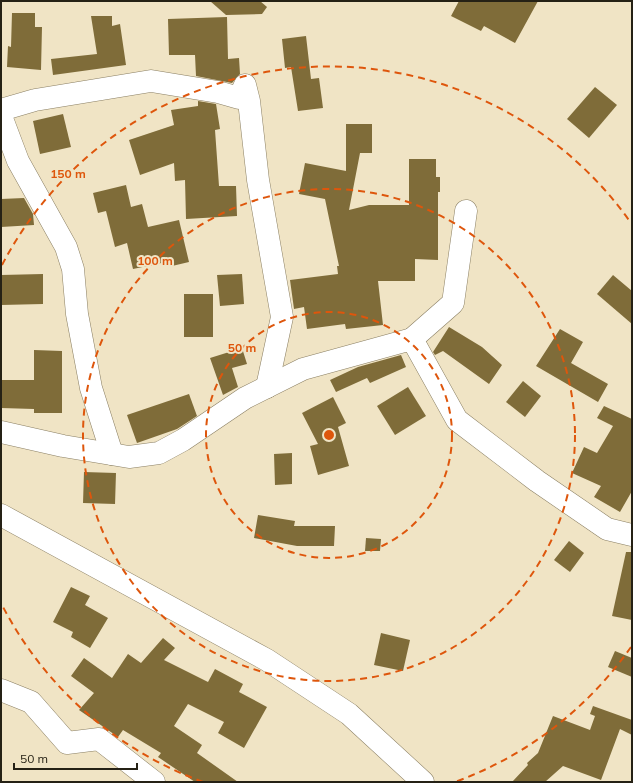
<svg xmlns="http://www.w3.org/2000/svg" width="633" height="783" font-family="Mulish,sans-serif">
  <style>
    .building { fill: #7f6c39 }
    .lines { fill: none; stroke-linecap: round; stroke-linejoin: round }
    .minor-casing { stroke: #8a7f63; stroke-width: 23 }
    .minor { stroke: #fff; stroke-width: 22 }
    .ring { fill: none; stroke: #de560c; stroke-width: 2; stroke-dasharray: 7 5 }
    .centre { fill: #de560c; stroke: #f0e4c5; stroke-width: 2 }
    .ring-label { font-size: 12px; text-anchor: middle; font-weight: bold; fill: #de560c; stroke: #f0e4c5; stroke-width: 4; stroke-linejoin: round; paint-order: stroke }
  </style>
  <rect width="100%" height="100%" fill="#f0e4c5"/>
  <g class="building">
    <path d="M210 1H260L267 7 262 14 226 15Z"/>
    <path d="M459 1H538L515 43 484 26 481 31 451 16Z"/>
    <path d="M12 13H35V27H42L41 70 7 67 8 46 11 47Z"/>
    <path d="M91 16H112V26L120 24 126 65 53 75 51 59 97 54Z"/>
    <path d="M227 17 228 59 239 58 240 74 232 83 196 76 195 55H169L168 19Z"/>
    <path d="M306 36 311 79 319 78 323 108 298 111 291 67 285 68 282 39Z"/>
    <path d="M595 87 617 105 589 138 567 119Z"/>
    <path d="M198 101 216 104 220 129 215 130 219 186H236L237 216 186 219 185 180 175 181 174 163 140 175 129 140 174 125 171 110 198 106Z"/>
    <path d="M63 114 71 147 40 154 33 121Z"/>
    <path d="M346 124H372V153H360L349 210 369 205H409V159H436V177H440V192H438V260L415 259V281H378L383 325 346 329 345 324 307 329 304 307 294 309 290 280 338 274 337 266H339L325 199 299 194 305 163 346 171Z"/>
    <path d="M126 185 131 207 142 204 148 227 179 220 189 262 172 266 171 261 133 269 127 243 115 247 106 211 98 213 93 193Z"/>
    <path d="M24 198 33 214 34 225 1 227V199Z"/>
    <path d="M43 274V304L1 305V275Z"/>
    <path d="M242 274 244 304 220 306 217 275Z"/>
    <path d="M613 275 632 291V324L597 294Z"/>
    <rect x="184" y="294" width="29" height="43"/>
    <path d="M449 327 482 347 502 365 489 384 443 351 435 355 433 352Z"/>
    <path d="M560 329 583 342 571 363 608 384 598 402 536 366Z"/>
    <path d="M242 348 247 364 232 368 238 387 223 395 210 358Z"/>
    <path d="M34 350 62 351V413H34V409L1 408V380H34Z"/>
    <path d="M401 355 406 367 370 383 367 378 336 392 330 380 358 367Z"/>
    <path d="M523 381 541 396 525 417 506 402Z"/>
    <path d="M408 387 426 416 395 435 377 406Z"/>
    <path d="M189 394 197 416 177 429 137 443 127 415Z"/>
    <path d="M333 397 346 423 338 427 349 466 318 475 310 446 318 444 302 413Z"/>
    <path d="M604 406 632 419V491L620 512 594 497 601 486 572 473 584 447 597 453 613 426 597 418Z"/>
    <path d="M292 453V484L275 485 274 454Z"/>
    <path d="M84 472 116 473 115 504 83 503Z"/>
    <path d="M258 515 295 521 294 526H335L334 546H297L254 538Z"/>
    <path d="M366 538 381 539 380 551H365Z"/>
    <path d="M569 541 584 553 570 572 554 560Z"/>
    <path d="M626 552H632V620L612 616Z"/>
    <path d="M71 587 90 596 85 605 108 618 90 648 71 637 73 632 53 622Z"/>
    <path d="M381 633 410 640 403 671 374 665Z"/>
    <path d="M163 638 175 648 164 660 208 682 215 669 243 684 239 692 267 707 244 748 218 733 224 722 188 704 174 726 202 745 197 753 238 782H195L158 757 161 753 123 730 118 737 79 710 94 693 71 676 84 658 112 678 128 654 141 663Z"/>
    <path d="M615 651 632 658V677L608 667Z"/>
    <path d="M593 706 632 720V735L620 729 601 780 563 766 545 782H512L528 765 527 763 538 753 553 716 590 730 595 716 590 714Z"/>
  </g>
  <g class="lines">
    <defs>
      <g id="minor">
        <path d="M1 110 35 100 151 81 218 92 239 98 245 85 249 101 258 180 282 317 267 387"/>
        <path d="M1 116 18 161 66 247 73 269 77 314 91 388 112 454"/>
        <path d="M412 339 453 303 466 211"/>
        <path d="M1 432 63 446 129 457 159 453 183 440 245 398 303 369 412 339 457 420 537 481 607 529 632 535"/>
        <path d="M1 515 267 660 349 714 423 782"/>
        <path d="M1 690 31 702 67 743 99 739 154 782"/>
      </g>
    </defs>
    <use href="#minor" class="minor-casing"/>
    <use href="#minor" class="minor"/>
  </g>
  <g class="ring">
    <circle cx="329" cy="435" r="123"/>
    <circle cx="329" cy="435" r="246"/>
    <path d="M631 647A369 369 0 0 1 455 782M203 782A369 369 0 0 1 2 605M2 265A369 369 0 0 1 631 223"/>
  </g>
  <circle cx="329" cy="435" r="6" class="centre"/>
  <g class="ring-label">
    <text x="68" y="178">150 m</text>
    <text x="155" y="265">100 m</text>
    <text x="242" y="352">50 m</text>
  </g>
  <rect width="633" height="783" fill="none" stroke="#252115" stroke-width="4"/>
  <path d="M14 763v6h123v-6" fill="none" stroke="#252115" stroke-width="2"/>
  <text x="20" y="763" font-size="12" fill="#252115" stroke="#f0e4c5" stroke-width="3" paint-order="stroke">50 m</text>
</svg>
